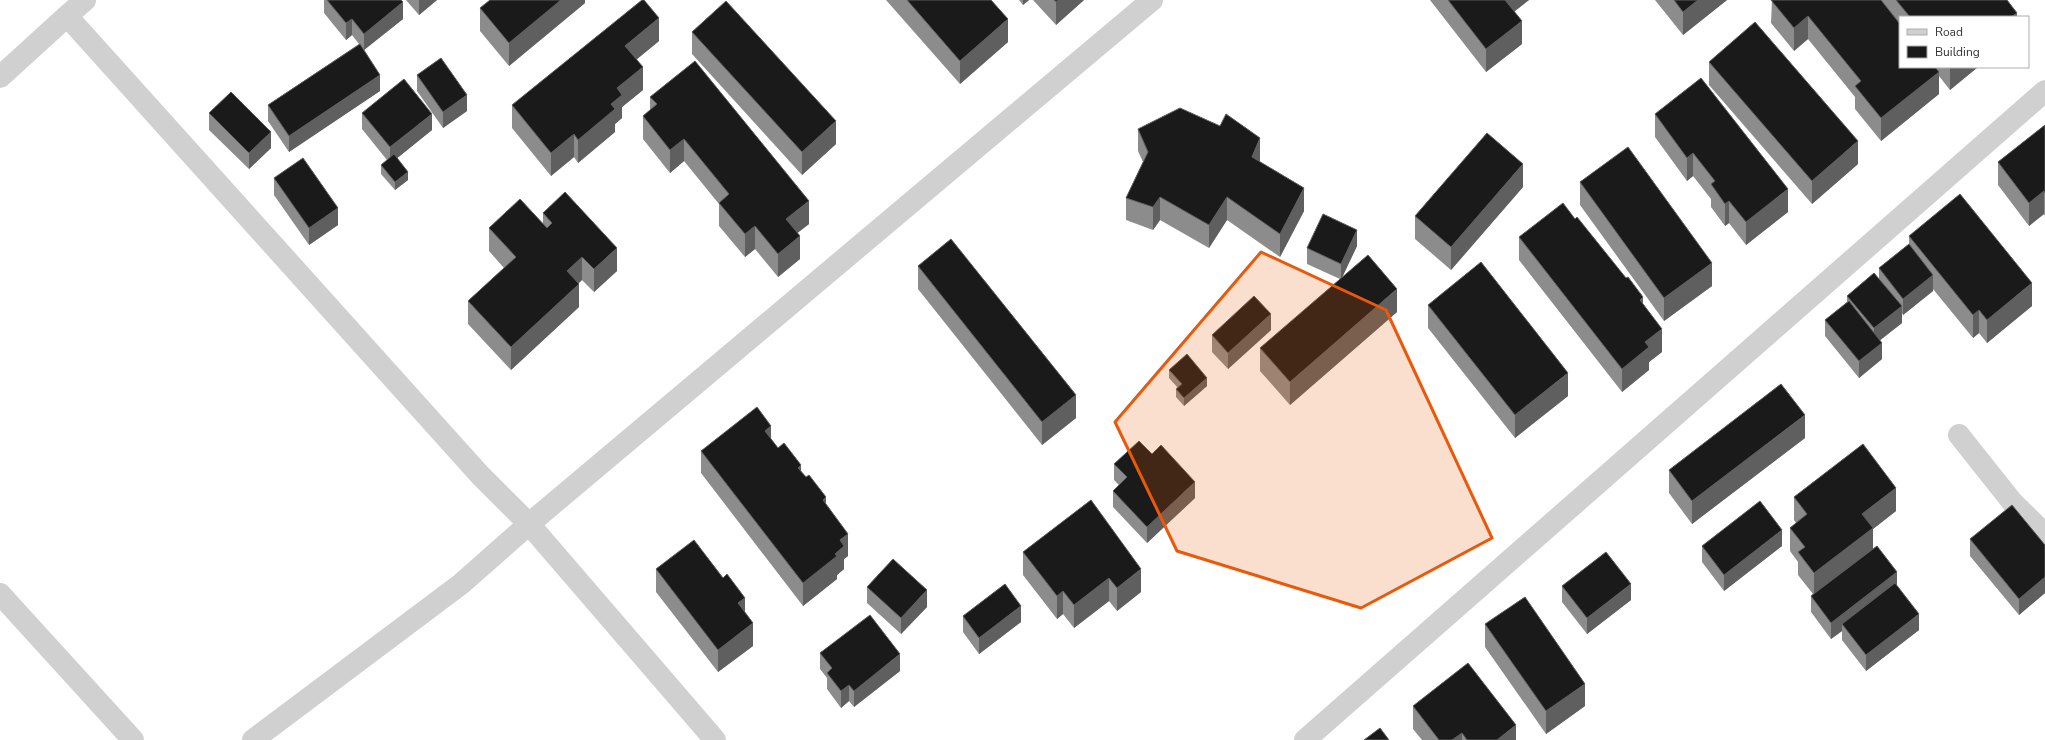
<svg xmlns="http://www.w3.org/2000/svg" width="2045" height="740" font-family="'Nunito Sans',sans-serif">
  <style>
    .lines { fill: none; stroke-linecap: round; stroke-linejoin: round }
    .minor { stroke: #d0d0d0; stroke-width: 22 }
    .wall { fill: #8c8c8c }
    .shaded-wall { fill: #5f5f5f }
    .building { fill: #1a1a1a; stroke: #5f5f5f }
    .marked { fill: #e8590c; fill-opacity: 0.2; stroke: #e8590c; stroke-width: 3; stroke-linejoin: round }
  </style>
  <rect width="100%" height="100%" fill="#fff"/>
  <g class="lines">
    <g class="minor">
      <path d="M85 0 67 16 480 475 529 524 715 740"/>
      <path d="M0 77 67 16"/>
      <path d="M1959 435 2013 503 2045 534"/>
      <path d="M0 594 133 740"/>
      <path d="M253 740 461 584 529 524 1152 0"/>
      <path d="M1305 740 2045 91"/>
    </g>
  </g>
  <g class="wall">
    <path d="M324 0H401L403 19 364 50 362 47 380 91 289 152 268 121V105L359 44 352 35 346 40 324 13Z"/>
    <path d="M406 0H437L419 15Z"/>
    <path d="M585 0V3L509 66 480 31V8Z"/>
    <path d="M886 0H991L1008 42 960 84Z"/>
    <path d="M1019 0H1029L1023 5Z"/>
    <path d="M1033 0H1084L1056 25Z"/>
    <path d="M1430 0H1529L1514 12 1522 44 1486 72Z"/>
    <path d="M1655 0H1727L1683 35Z"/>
    <path d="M1772 0H2007L2017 17H1900V67H1978L1950 90 1939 76V94L1881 141 1855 109V97L1808 39 1794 51 1771 23Z"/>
    <path d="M692 32 836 144 802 175 692 54Z"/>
    <path d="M659 41 637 59 643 90 622 107V118L615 124V132L578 163 574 157 551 176 512 128V105Z"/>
    <path d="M1709 62 1858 164 1812 204 1709 85Z"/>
    <path d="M417 75 467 111 443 128 417 91Z"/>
    <path d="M650 97 809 224 797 233 800 259 778 277 755 249 745 257 719 226V204L684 161 670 173 643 139V116L650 110Z"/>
    <path d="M209 113 271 148 249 169 209 130Z"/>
    <path d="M362 113 432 130 397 158 408 180 395 190 381 174V165L387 160 362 129Z"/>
    <path d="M1655 114 1788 212 1746 245 1729 223 1725 226 1711 207V199L1693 176 1687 181 1655 137Z"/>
    <path d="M2045 125V216L2044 214 2029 226 1998 185V162Z"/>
    <path d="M1138 129 1260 161 1259 162 1304 211 1280 257 1227 220 1209 248 1160 220 1153 230 1126 220V198L1143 162 1138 151Z"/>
    <path d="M274 178 338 225 309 245 274 195Z"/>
    <path d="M1580 182 1712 286 1664 321 1580 205Z"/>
    <path d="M1523 187 1451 270 1415 239V216Z"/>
    <path d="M543 213 617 271 594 292 582 280 579 283V307L511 370 468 324V301L504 268 489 251V228L543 224Z"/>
    <path d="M1575 219 1643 305 1662 352 1649 362V370L1622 392 1519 260V237Z"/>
    <path d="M1909 236 2032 306 1987 343 1979 333 1973 338 1933 289V291L1903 315 1902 313V323L1880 340 1882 359 1859 378 1825 336V320L1847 302V296L1879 279V268L1909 245Z"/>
    <path d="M1357 246 1342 277 1397 312 1290 405 1260 371V348L1340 279 1307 264V248Z"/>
    <path d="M918 266 1076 418 1042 445 918 289Z"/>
    <path d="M1428 305 1568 396 1515 438 1428 328Z"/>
    <path d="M1271 330 1228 369 1212 352V335Z"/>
    <path d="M1169 370 1207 386 1184 406 1176 397V389L1178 388 1169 378Z"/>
    <path d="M1805 438 1692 524 1669 493V470Z"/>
    <path d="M771 439 778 448 801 471 826 505 848 556 844 559V569L837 575V579L803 606 701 473V451Z"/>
    <path d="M1114 464 1195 498 1147 543 1113 507V491L1119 485 1114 480Z"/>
    <path d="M1794 497 1896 511 1873 529V549L1897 586 1919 630 1866 671 1842 640V631L1831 639 1811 612V596L1813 594 1798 575V562L1790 551V528L1796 523 1794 520Z"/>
    <path d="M1091 500 1141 592 1117 611 1109 601 1074 628 1063 614 1057 619 1023 575V552Z"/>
    <path d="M1970 539 2045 545V593L2019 615 1970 556Z"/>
    <path d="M1702 546H1782L1724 591 1702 562Z"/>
    <path d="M656 569 753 646 718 672 656 592Z"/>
    <path d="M1562 586 1631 600 1587 634 1562 602Z"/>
    <path d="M867 587 927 607 901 634 867 603Z"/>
    <path d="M963 616 1021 622 979 654 963 632Z"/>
    <path d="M1485 624 1585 706 1546 734 1485 647Z"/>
    <path d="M820 653 900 671 854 707 849 701 841 708 827 689V678L820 669Z"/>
    <path d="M1413 706 1516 740H1422L1413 729Z"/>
  </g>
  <g class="shaded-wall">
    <path d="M419 0H437L419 15Z"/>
    <path d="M561 0H585V3L509 66V43Z"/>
    <path d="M1023 0H1029L1023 5Z"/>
    <path d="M1059 0H1084L1056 25V2Z"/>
    <path d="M1503 0H1529L1503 20Z"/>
    <path d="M1698 0H1727L1683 35V12Z"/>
    <path d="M403 2V19L364 50V34Z"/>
    <path d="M2017 13V17H2011Z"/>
    <path d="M1808 16V39L1794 51V28Z"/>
    <path d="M659 18V41L625 69V46Z"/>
    <path d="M352 19V35L346 40V23Z"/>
    <path d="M1008 19V42L960 84V61Z"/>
    <path d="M1522 21V44L1486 72V49Z"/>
    <path d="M643 67V90L622 107V118L615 124V132L578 163V140L611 104 617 88Z"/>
    <path d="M1950 67H1978L1950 90Z"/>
    <path d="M1939 72V94L1881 141V118Z"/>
    <path d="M380 75V91L289 152V136Z"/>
    <path d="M467 95V111L443 128V112Z"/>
    <path d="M432 114V130L390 164V147Z"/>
    <path d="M836 121V144L802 175V152Z"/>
    <path d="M271 132V148L249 169V153Z"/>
    <path d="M574 134V157L551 176V153Z"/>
    <path d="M1260 138V161L1252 180V157Z"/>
    <path d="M684 139V161L670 173V150Z"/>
    <path d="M1858 141V164L1812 204V181Z"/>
    <path d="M1693 153V176L1687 181V158Z"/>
    <path d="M1523 164V187L1451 270V247Z"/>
    <path d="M408 172V180L395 190V182Z"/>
    <path d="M1304 188V211L1280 257V234Z"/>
    <path d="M1788 189V212L1746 245V222Z"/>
    <path d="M2044 191V214L2029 226V203Z"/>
    <path d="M1160 197V220L1153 230V207Z"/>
    <path d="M1227 197V220L1209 248V225Z"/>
    <path d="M809 201V224L786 242V219Z"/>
    <path d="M1729 201V223L1725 226V204Z"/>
    <path d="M338 208V225L309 245V228Z"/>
    <path d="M755 226V249L745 257V234Z"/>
    <path d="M1357 230V246L1341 280V264Z"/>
    <path d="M800 236V259L778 277V254Z"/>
    <path d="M617 248V271L594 292V269Z"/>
    <path d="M582 257V280L567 293V271Z"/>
    <path d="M1712 263V286L1664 321V298Z"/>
    <path d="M1933 275V291L1903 315V299Z"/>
    <path d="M2032 283V306L1987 343V320Z"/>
    <path d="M579 284V307L511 370V347Z"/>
    <path d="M1397 289V312L1290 405V382Z"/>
    <path d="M1643 297V320L1640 300Z"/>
    <path d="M1902 306V323L1874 345V328Z"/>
    <path d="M1979 310V333L1973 338V315Z"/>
    <path d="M1271 314V330L1228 369V353Z"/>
    <path d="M1662 329V352L1649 362V370L1622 392V369L1645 342Z"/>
    <path d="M1882 343V359L1859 378V361Z"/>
    <path d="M1568 373V396L1515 438V415Z"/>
    <path d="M1207 378V386L1184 406V398Z"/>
    <path d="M1076 395V418L1042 445V422Z"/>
    <path d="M1805 415V438L1692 524V501Z"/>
    <path d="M771 426V449L765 431Z"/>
    <path d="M801 465V488L798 468Z"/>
    <path d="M1195 482V498L1147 543V527Z"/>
    <path d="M1896 488V511L1873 529V550L1814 596V573L1862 514Z"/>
    <path d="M826 497V520L823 500Z"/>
    <path d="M1782 530V546L1724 591V575Z"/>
    <path d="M848 534V556L844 559V569L837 575V579L803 606V583L835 554 840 540Z"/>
    <path d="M1141 569V592L1117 611V588Z"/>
    <path d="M1897 572V588L1842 624V631L1831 639V623Z"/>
    <path d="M2045 577V593L2019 615V599Z"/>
    <path d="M1109 578V601L1074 628V605Z"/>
    <path d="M1631 584V600L1587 634V618Z"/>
    <path d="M927 590V607L901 634V618Z"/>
    <path d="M1063 591V614L1057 619V596Z"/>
    <path d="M745 598V620L738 603Z"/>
    <path d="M1021 606V622L979 654V638Z"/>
    <path d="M1919 614V630L1866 671V655Z"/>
    <path d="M753 623V646L718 672V650Z"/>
    <path d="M900 654V671L854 707V691Z"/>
    <path d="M1585 684V706L1546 734V711Z"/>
    <path d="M849 685V701L841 708V691Z"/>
    <path d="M1516 725V740H1497Z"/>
    <path d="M1462 733V740H1452Z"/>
  </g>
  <g class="building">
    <path d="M327 0H401L403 2 364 34 352 19 346 23Z"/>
    <path d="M490 0H561L509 43 480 8Z"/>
    <path d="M642 0H644L659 18 625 46 643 67 617 88 622 95 611 104 615 109 578 140 574 134 551 153 512 105Z"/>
    <path d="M907 0H991L1008 19 960 61Z"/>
    <path d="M1054 0H1059L1056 2Z"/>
    <path d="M1448 0H1505L1522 21 1486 49Z"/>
    <path d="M1674 0H1698L1683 12Z"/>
    <path d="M1771 0H1881L1900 24V67H1935L1939 72 1881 118 1855 86 1861 81 1808 16 1794 28Z"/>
    <path d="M1896 0H2007L2017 13 2011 17H1910Z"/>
    <path d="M726 1 836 121 802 152 692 32Z"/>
    <path d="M1755 22 1858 141 1812 181 1709 62Z"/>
    <path d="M360 44 380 75 289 136 268 105Z"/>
    <path d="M441 58 467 95 443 112 417 75Z"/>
    <path d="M695 61 809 201 786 219 800 236 778 254 755 226 745 234 719 203 729 194 684 139 670 150 643 116 657 104 650 97Z"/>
    <path d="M1701 78 1788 189 1746 222 1729 201 1725 204 1711 184 1715 181 1693 153 1687 158 1655 114Z"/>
    <path d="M404 79 432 114 390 147 362 113Z"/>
    <path d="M231 92 271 132 249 153 209 113Z"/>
    <path d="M1180 108 1220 126 1226 114 1260 138 1252 157 1304 188 1280 234 1227 197 1209 225 1160 197 1153 207 1126 198 1148 152 1138 129Z"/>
    <path d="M2045 125V193L2044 191 2029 203 1998 162Z"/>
    <path d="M1487 133 1523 164 1451 247 1415 216Z"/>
    <path d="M1628 147 1712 263 1664 298 1580 182Z"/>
    <path d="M394 154 408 172 395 182 381 165Z"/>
    <path d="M303 158 338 208 309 228 274 178Z"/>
    <path d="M565 192 617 248 594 269 582 257 567 271 579 284 511 347 468 301 516 257 489 228 520 199 547 228 552 223 543 213Z"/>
    <path d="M1960 194 2032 283 1987 320 1979 310 1973 315 1909 236Z"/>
    <path d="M1563 203 1575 219 1577 217 1626 278 1628 277 1643 297 1640 300 1662 329 1645 342 1649 347 1622 369 1519 237Z"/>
    <path d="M1323 214 1357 230 1341 264 1307 248Z"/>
    <path d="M951 239 1076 395 1042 422 918 266Z"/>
    <path d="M1909 244 1933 275 1903 299 1879 268Z"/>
    <path d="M1368 255 1397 289 1290 382 1260 348Z"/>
    <path d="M1481 262 1568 373 1515 415 1428 305Z"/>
    <path d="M1874 273 1902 306 1874 328 1847 296Z"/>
    <path d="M1254 296 1271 314 1228 353 1212 335Z"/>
    <path d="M1849 301 1882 343 1859 361 1825 320Z"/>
    <path d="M1187 354 1207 378 1184 398 1176 389 1182 384 1169 370Z"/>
    <path d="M1781 384 1805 415 1692 501 1669 470Z"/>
    <path d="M757 407 771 426 765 431 778 448 784 443 801 465 798 468 806 477 809 475 826 497 823 500 848 534 840 540 844 546 835 554 837 556 803 583 701 451Z"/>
    <path d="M1139 441 1152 454 1161 445 1195 482 1147 527 1113 491 1127 477 1114 464Z"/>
    <path d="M1863 444 1896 488 1862 514 1873 528 1814 573 1798 552 1805 547 1790 528 1807 514 1794 497Z"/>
    <path d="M1091 500 1141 569 1117 588 1109 578 1074 605 1063 591 1057 596 1023 552Z"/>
    <path d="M1760 501 1782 530 1724 575 1702 546Z"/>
    <path d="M2012 505 2045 545V577L2019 599 1970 539Z"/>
    <path d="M694 540 723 578 727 574 745 598 738 603 753 623 718 650 656 569Z"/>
    <path d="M1877 546 1897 572 1831 623 1811 596Z"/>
    <path d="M1606 552 1631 584 1587 618 1562 586Z"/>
    <path d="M893 559 927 590 901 618 867 587Z"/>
    <path d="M1895 583 1919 614 1866 655 1842 624Z"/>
    <path d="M1005 584 1021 606 979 638 963 616Z"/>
    <path d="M1525 597 1585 684 1546 711 1485 624Z"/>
    <path d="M870 615 900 654 854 691 849 685 841 691 827 673 832 668 820 653Z"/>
    <path d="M1468 663 1516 725 1497 740H1467L1462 733 1452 740H1439L1413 706Z"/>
    <path d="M1380 728 1389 740H1364Z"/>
  </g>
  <path class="marked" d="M1261 252 1386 310 1492 538 1361 608 1177 551 1115 422Z"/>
  <rect x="1899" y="16" width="130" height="52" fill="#ffffff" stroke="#adadad"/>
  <rect x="1907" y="29" width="20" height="6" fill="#d0d0d0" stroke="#adadad"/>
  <text x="1935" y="36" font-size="12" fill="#333333">Road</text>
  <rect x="1907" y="46" width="20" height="12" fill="#1a1a1a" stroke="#adadad"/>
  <text x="1935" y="56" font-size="12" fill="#333333">Building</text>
</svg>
